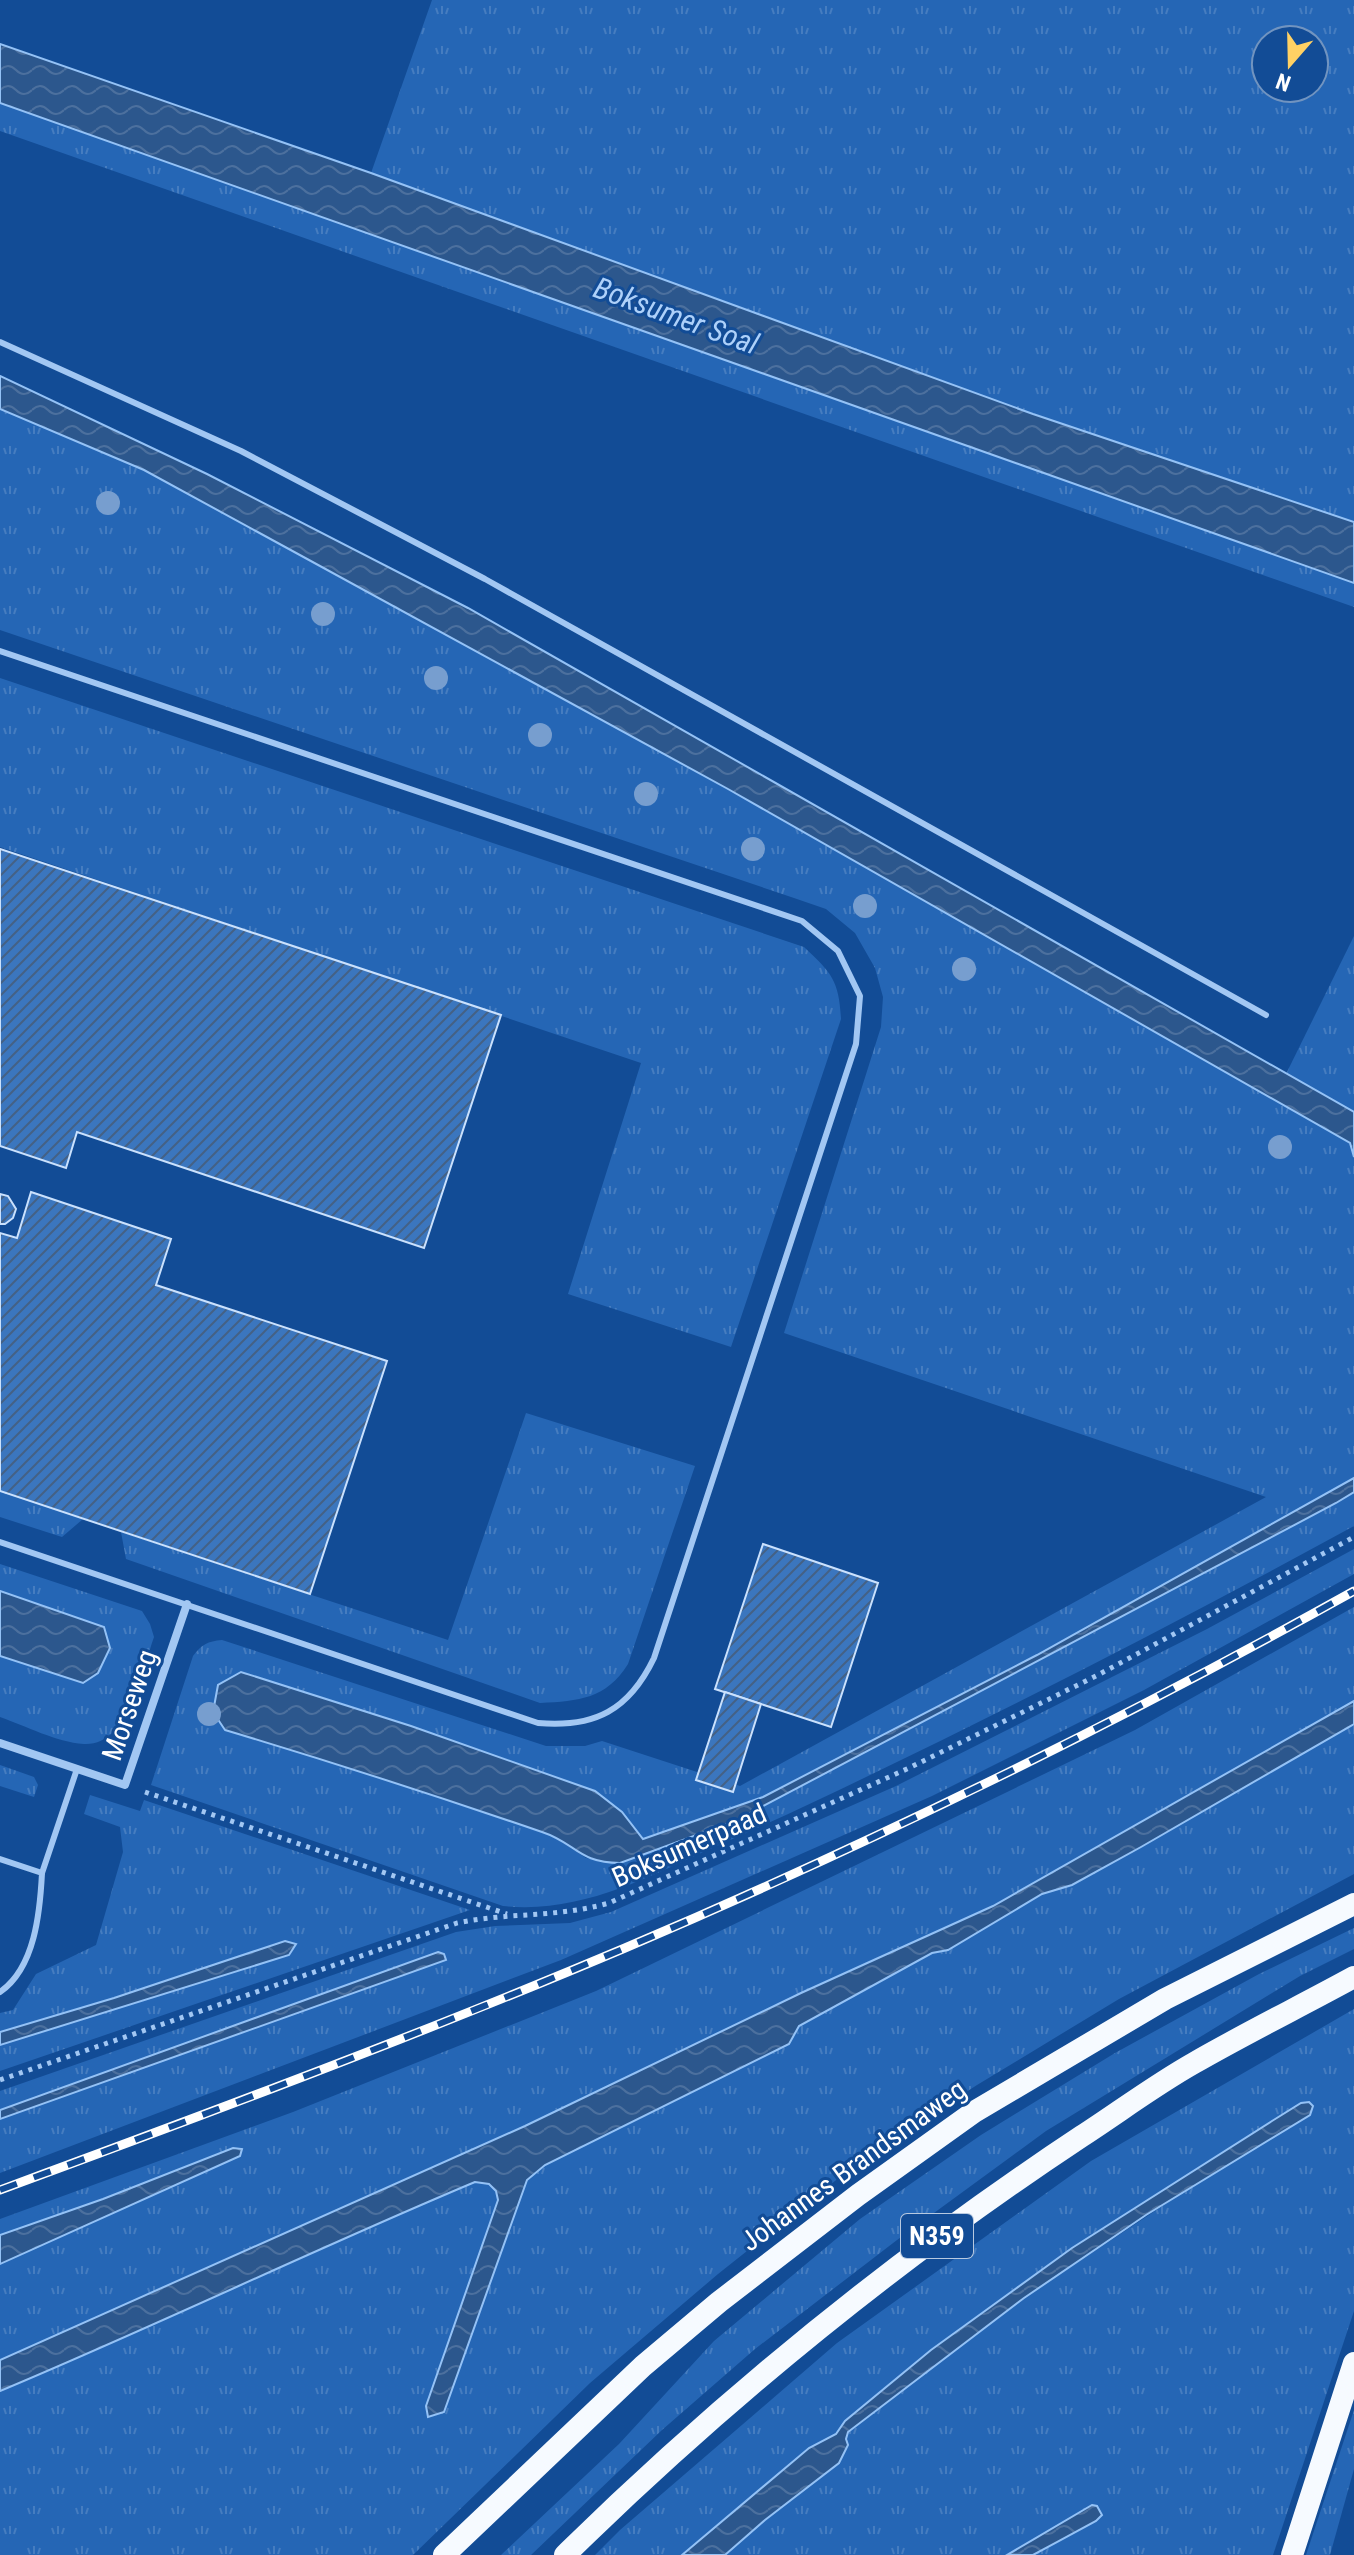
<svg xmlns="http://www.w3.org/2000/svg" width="1354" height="2555" font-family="'Roboto Condensed',sans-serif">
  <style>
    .grass { fill: url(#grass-tufts); fill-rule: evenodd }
    .water { fill: url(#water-waves); stroke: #94c2f6; stroke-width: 2 }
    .building { fill: url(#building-hatch); stroke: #cae1fd; stroke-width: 2 }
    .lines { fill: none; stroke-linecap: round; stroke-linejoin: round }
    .path { stroke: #a2c7f3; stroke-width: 5; stroke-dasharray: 4 6; stroke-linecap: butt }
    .service { stroke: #a2c7f3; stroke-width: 6 }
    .minor { stroke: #a2c7f3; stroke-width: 8 }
    .trunk { stroke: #f6faff; stroke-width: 22 }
    .rail-casing { stroke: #fff; stroke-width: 9 }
    .rail { stroke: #124c96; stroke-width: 6; stroke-dasharray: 18; stroke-linecap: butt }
    .tree { fill: #779ecf }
    .labels { text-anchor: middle; stroke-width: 6; stroke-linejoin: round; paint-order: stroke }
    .shield { fill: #124c96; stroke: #b8c9e0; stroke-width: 2 }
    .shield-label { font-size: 26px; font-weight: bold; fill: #fff }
    .street-label { font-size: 28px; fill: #fff; stroke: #124c96 }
    .water-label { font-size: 30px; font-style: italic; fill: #aed1fa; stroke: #124c96 }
  </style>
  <defs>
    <pattern id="grass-tufts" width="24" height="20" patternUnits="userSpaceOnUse" patternTransform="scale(2)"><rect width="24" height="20" fill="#2566b5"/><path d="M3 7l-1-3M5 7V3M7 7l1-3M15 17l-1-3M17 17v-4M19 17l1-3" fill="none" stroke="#467dc0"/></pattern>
    <pattern id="water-waves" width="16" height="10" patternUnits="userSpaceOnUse" patternTransform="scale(2)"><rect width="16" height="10" fill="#2c578d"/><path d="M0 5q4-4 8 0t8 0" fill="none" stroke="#4c709e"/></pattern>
    <pattern id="building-hatch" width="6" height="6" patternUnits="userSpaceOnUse" patternTransform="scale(2)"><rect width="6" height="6" fill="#3b76be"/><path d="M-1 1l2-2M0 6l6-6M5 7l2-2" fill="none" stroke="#446185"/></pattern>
  </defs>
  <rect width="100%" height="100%" fill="#124c96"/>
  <g class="grass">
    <path d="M432 0H1354V522L1033 414 371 173ZM1266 40H1314V88H1266Z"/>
    <path d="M0 103 1354 583V607L0 131Z"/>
    <path d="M0 409 144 470 309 560 728 789 1350 1143 1354 1157V1478L1037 1655 763 1798 643 1839 622 1812 218 1685 213 1712 225 1730 354 1769 551 1835 586 1858 620 1863 735 1821 1354 1492V1526C1193 1614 1030 1698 864 1778 813 1803 762 1826 710 1849 644 1879 578 1914 503 1906L151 1785 193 1656C201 1645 208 1641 222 1640L546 1746H585L602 1741 740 1786 1266 1497 784 1333 881 1027 883 997 875 968 855 933 826 909 794 898 0 630Z"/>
    <path d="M0 678 804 947C832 973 839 981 841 1019L731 1347 568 1294 641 1063 0 847Z"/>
    <path d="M1354 936V1112L1286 1074Z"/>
    <path d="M526 1413 695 1466 628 1664C606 1699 579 1701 540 1703L126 1559 121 1532 448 1640Z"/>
    <path d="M0 1491 83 1519 62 1537 0 1517Z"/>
    <path d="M1354 1549V1574L1144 1690 932 1796 561 1960 0 2173V2119L446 1959 444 1954 438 1952 0 2110V2091L456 1932 495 1926 570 1923 611 1912 896 1786 1207 1629Z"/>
    <path d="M0 1564 142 1611 150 1624 154 1637C142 1670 130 1746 84 1744 56 1742 26 1726 0 1717V1656L83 1683 103 1627 0 1591Z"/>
    <path d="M1354 1607V1701L993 1906 801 1993 525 2126 0 2360V2264L239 2156 241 2149 233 2148 103 2199 0 2235V2219L293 2112 596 1991 1135 1730Z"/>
    <path d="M1354 1724V1874L1119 1999 977 2085 860 2161 718 2274 590 2383 413 2555H0V2391C160 2324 315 2249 475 2182L489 2184 496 2191 498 2200 426 2406 527 2180 545 2165 789 2044 798 2026 932 1953 948 1950 1042 1894 1072 1885Z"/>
    <path d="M0 1765 34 1777 38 1785 34 1797 0 1786Z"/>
    <path d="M90 1795 140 1811 144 1800 470 1910 0 2071V2045L289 1955 296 1945 285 1941 114 1998 0 2032V2013L13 2010 36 1974 96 1945 123 1852 120 1827 84 1814Z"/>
    <path d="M1354 1928V1949L1300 1976 1046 2131 897 2240 755 2349 662 2430 531 2555H501L619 2444 714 2341 860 2219 981 2135 1115 2053 1259 1974Z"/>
    <path d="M1354 2009V2311L1273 2555H1033L1096 2521 1040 2536 1007 2555H725L765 2520 846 2439 848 2432 1024 2298 1313 2106 931 2350 845 2421 836 2434 809 2448 682 2555H595L620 2530 837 2343 1091 2161Z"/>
    <path d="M1354 2410V2469L1330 2555H1306Z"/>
  </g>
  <g class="water">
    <path d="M0 44 371 173 1033 414 1354 522V583L0 103Z"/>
    <path d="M0 376 207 474 468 608 1354 1112V1157L1350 1143 728 789 309 560 144 470 0 409Z"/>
    <path d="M1354 1478V1492L1336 1503 735 1821 620 1863C578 1863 576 1843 542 1832 437 1796 332 1762 225 1730L213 1712 218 1685 241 1672 411 1726 595 1791 622 1812 643 1839 763 1797 1037 1655Z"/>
    <path d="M0 1591 104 1627 110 1648 98 1673 83 1683 0 1656Z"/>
    <path d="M1354 1701V1724L1141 1847 1072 1885 1042 1894 948 1950 932 1953 799 2026 789 2044 545 2165 527 2180 444 2412 428 2417 426 2406 498 2200 496 2191 489 2184 475 2182C315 2249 160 2324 0 2391V2360L525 2126 801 1993 993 1906Z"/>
    <path d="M285 1941 296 1944 289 1955 0 2045V2032L114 1998Z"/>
    <path d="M438 1952 444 1954 446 1960 0 2119V2110Z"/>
    <path d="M1309 2102 1313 2106 1310 2115 1146 2215 1024 2298 848 2432 846 2439 848 2445 839 2463 765 2520 725 2555H682L809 2448 836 2434 845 2421 931 2350 1072 2248 1272 2121 1301 2103Z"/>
    <path d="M233 2148 242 2149 240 2156 0 2264V2235L103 2199Z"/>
    <path d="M1092 2505 1097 2506 1102 2515 1096 2521 1033 2555H1007Z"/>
  </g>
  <g class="building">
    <path d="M0 849 501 1015 424 1248 77 1132 66 1168 0 1146Z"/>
    <path d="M31 1192 171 1239 156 1285 387 1361 310 1594 0 1491V1233L17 1238Z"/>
    <path d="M0 1194 8 1196 16 1209 13 1218 5 1224H0Z"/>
    <path d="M763 1544 878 1583 831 1727 715 1689Z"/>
    <path d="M725 1692 761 1704 733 1792 696 1780Z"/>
  </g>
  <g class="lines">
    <g class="path">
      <path d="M145 1792 507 1914"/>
      <path d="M0 2080 457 1923C510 1912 556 1918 609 1903L909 1768 1096 1676 1354 1537"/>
    </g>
    <g class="service">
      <path d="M0 342 241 451 485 579 1266 1015"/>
      <path d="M0 651 802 921 838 951 860 996 856 1044 654 1658C629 1710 595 1728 538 1723L0 1542"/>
      <path d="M0 1859 42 1873C40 1912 35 1968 0 1992"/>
      <path d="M42 1873 77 1769"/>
    </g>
    <path class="minor" d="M0 1743 125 1785 187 1604"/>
    <g class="trunk">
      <path d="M444 2555 643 2366 719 2302 858 2195 974 2112 1165 1999 1354 1904"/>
      <path d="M565 2555C724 2399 896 2259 1082 2136 1119 2112 1155 2085 1194 2063 1246 2033 1301 2006 1354 1977"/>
      <path d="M1292 2555 1354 2363"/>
    </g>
    <defs>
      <path id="rail" d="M0 2190C209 2113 419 2035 625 1948 874 1842 1117 1723 1354 1591"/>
    </defs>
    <use href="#rail" class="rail-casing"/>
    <use href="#rail" class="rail"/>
  </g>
  <g class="tree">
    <circle cx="108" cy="503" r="12"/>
    <circle cx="323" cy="614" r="12"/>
    <circle cx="436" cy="678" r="12"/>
    <circle cx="540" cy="735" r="12"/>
    <circle cx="646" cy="794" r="12"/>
    <circle cx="753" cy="849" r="12"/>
    <circle cx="865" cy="906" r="12"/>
    <circle cx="964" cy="969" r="12"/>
    <circle cx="1280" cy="1147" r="12"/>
    <circle cx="209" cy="1714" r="12"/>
  </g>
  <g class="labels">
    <rect class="shield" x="901" y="2214" width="72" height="44" rx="6"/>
    <g class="shield-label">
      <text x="937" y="2245">N359</text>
    </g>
    <g class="street-label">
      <text transform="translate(129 1705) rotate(-71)" y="10">Morseweg</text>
      <text transform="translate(689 1845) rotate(-24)" y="10">Boksumerpaad</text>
      <text transform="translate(853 2165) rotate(-36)" y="10">Johannes Brandsmaweg</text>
    </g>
    <g class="water-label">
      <text transform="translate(676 316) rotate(20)" y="10">Boksumer Soal</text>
    </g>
  </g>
  <g transform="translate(1290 64) rotate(200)"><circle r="38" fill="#124c96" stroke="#7194c0" stroke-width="2"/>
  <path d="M0-6L14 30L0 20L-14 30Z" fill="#ffd164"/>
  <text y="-12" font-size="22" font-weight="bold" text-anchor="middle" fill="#ffffff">N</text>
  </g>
</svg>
